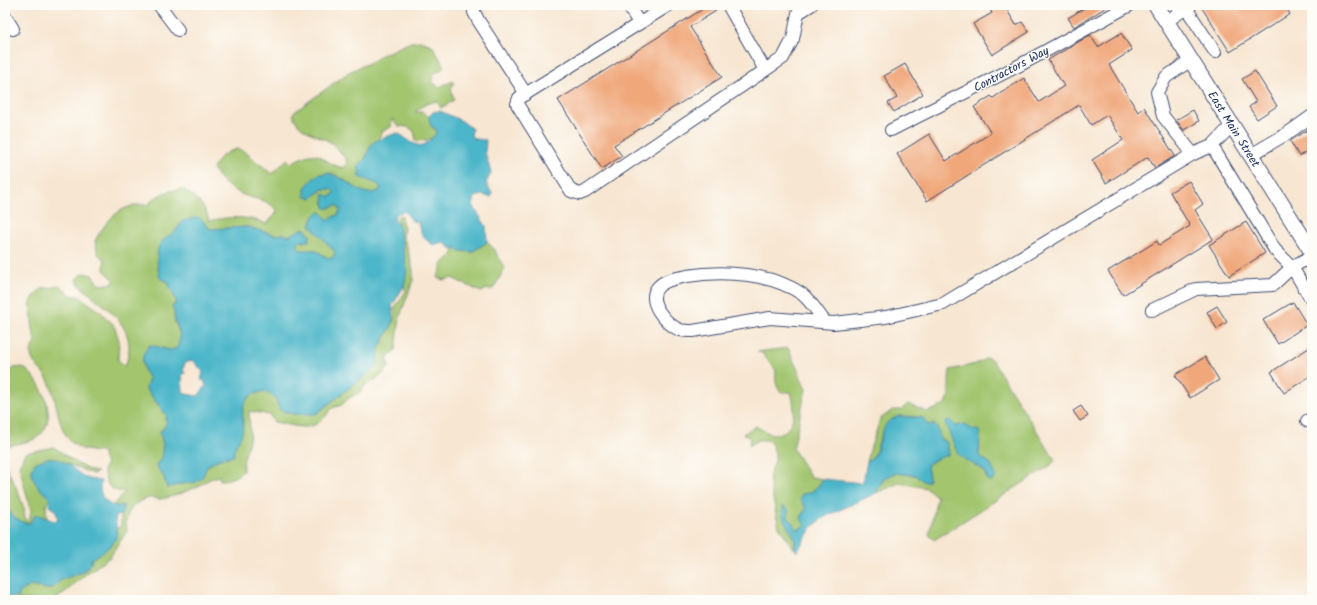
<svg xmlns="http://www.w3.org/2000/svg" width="1317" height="605" font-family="Kalam,sans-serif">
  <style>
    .green { fill: #a2c56e; stroke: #5e7a66; fill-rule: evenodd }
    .water { fill: #4cb6c9; stroke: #347294; fill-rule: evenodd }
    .building { fill: #f0a77a }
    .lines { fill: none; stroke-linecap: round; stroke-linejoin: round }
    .minor-casing { stroke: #3c4a6f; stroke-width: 14 }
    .major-casing { stroke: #3c4a6f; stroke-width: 17 }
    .minor { stroke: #fff; stroke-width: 12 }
    .major { stroke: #fff; stroke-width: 15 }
    .labels { text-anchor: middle; stroke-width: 3; stroke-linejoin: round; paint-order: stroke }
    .street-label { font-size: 12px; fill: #1b2f5e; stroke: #fdfcf7 }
  </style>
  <rect width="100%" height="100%" fill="#fdfcf7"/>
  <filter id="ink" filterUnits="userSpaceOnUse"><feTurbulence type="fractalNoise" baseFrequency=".025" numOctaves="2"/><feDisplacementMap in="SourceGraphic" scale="8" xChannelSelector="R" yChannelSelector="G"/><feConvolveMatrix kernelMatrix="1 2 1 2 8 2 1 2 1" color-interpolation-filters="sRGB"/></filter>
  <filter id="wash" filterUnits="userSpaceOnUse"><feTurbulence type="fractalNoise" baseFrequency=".012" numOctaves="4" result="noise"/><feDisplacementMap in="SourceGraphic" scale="16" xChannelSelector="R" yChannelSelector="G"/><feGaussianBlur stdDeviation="0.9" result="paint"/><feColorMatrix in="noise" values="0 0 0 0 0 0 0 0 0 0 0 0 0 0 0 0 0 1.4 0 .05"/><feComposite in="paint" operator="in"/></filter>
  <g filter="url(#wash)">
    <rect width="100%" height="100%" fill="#f7e6d1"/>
    <g class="green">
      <path d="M420 41 432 45 444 66 441 70 433 74 432 82 439 87 453 81 454 82 451 88 454 100 441 108 437 101 426 104 415 112H423L430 118C430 125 431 128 437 131 434 140 425 141 416 141L414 131 408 127 398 126 392 119 391 127 383 131 377 141 369 147 370 148 364 161 360 163 359 176 378 184 381 189C360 206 342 166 321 174 314 176 310 184 305 188L318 194 322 189H331L335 193 323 200 325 208 337 205 340 209 339 214 328 220 321 212 314 216 310 225 336 252 333 258H328L315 250 301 251 297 245 301 241 305 242 292 235 288 236 284 234 275 235 248 227 210 229 204 222 191 220 182 221C175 240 155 246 158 267 159 272 158 275 161 279L167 281 177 302 173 305C174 310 174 313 174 317 175 329 185 334 176 349L169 350 156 346 143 357C142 367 144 371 149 379L146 389 167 416 164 419H167L165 427 161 430 163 442 161 460 156 464 164 477 167 488 185 483 189 484C203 473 213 456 230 458 233 449 238 443 241 435 246 420 236 405 252 395 255 393 259 393 263 391L275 397C288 423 293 410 316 414L377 366 379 348 391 327 395 316 394 309 406 291 403 284 407 270 397 218 399 215 403 217 401 218 404 228 403 236 407 246 413 270V281L400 316 396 350 387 357 389 367 381 376 364 386 361 392 349 398 342 405 332 408C313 435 303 427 274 422L270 415 249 411C249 418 250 426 250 433 249 447 242 457 243 471 237 477 229 480 220 480L219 476C205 479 204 485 192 489 182 493 170 498 159 499 156 499 153 497 150 498 133 501 123 515 127 531L110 557 86 574 62 595 53 600H5V598L7 599 30 586 48 589 53 588 61 580 82 572 91 564V559C104 551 110 547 117 532L116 529 121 526V511L123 506H112L125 492C107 490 108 486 103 470L106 465 102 452C55 452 62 414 50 384 44 367 22 362 35 342 34 335 29 307 31 302 33 296 39 292 43 288H51L59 285 71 295 80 297 100 311 114 325 119 340 118 360 125 366C141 326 105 308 79 285L76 279 84 273 92 275 99 285 110 284 115 281 104 270 105 260 98 254 95 241C106 220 122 202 148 205 155 194 171 190 183 189 196 198 205 205 209 221 229 216 248 216 267 224L277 212C269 198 254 200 241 194 229 188 219 180 213 169 218 157 225 152 237 149L245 152 272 174 287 159 291 163C325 144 316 162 344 168L347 161C344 156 337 148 333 144 319 134 296 132 293 113L349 72 375 60 379 56 411 42Z"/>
      <path d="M487 242C496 249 498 259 505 268L493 289H487L481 292 452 278 444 280 437 278 441 270V265L453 254 454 248 472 252Z"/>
      <path d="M788 348 806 389 793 449 811 477 823 479C817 488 813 493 802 494L806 508 801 518 805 525 797 530 788 517V509L787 527 795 539 794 549 779 527 770 484C767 464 784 465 769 440H758L749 446 750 438 743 434 756 426C786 448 800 421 791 392L783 393C775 388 775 379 776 370L761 352H757Z"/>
      <path d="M987 358 992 360 1055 460 1051 465 934 540 929 535 937 497 927 488 899 483 876 493 884 479 895 473 929 477 927 466 929 464 949 451 946 441 941 440 937 426 933 424 928 425 921 417 898 416C893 421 885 427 882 433 877 442 878 457 867 462 870 446 876 434 880 419L893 410H901L908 404 927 412C958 402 946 396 950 370L976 364ZM950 420 956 426 965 424C978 434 981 440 979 456L984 459 986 478C984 467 976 465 967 461Z"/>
      <path d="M23 367C41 379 60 418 39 436 30 444 16 442 5 448V375L14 368Z"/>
      <path d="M54 447C64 454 86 472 98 472L93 474 53 458 39 488 50 499 46 505 47 520 36 514 30 523C20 525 14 515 6 509L5 464 16 487 24 508 25 518 29 521 31 511 19 466 25 453Z"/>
    </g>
    <g class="water">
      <path d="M440 111 462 121 472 129 471 136 475 139 486 140 485 152 491 173 486 183 492 193 491 197 482 195 475 197 473 206 486 226 487 242 472 252 459 251 457 248 452 249 443 242 433 245 423 237 417 221 413 222 405 211 395 214 394 219 399 226 407 270 404 286 392 306 393 318 391 327 379 348 377 366 316 414H293L280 410 275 397 263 391C260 393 255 393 252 395 236 406 247 421 241 436 238 444 233 447 234 456L223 457 208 465 202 478 194 483H185L167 488 164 477 156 466C157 463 160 462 161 458 163 451 164 439 159 433L165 427 167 419H164L167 416 146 389 149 379C142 368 139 355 150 345L169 350 176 349C186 333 173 325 175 313L172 307 177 302 167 281 161 279C158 275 159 272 158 268 152 232 174 242 182 221L199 217 210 229 248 227 275 235 284 234 288 236 304 228 310 235 309 241H301L297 245 301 250H315L328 258H333L335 252 310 225C314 220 312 213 321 212L328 220 339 214 340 209 337 205 326 209 323 196 324 194 330 197 335 193 331 189H322L312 198 305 197V188C310 183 313 176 321 174 342 168 362 205 381 189L378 184 359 177 358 174 360 172 358 167 360 163 364 161 370 148 369 147 375 141 397 133C407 137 418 153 429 141 432 137 435 136 437 131L430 124 429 116 433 112ZM193 360 203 372 201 380H204L206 386 198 396 186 394 183 392 182 375 185 373 183 370 185 363Z"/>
      <path d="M898 416 923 418 928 425C940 424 937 432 941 440L946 441 949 454C941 459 932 458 927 466L929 481 924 482 916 475 895 473 884 478 876 493 823 518 811 528 797 552C793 548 796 545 795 539 791 525 781 526 783 506L788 509V517L798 530 805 525 801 518 806 508 800 499 802 494C813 493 817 488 823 479L861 483 863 481 867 462C880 456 879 434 887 423 890 420 895 418 898 416Z"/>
      <path d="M950 420 956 426 965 424 973 430H978L980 434 979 456 990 463 996 476 993 481H988L985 471 981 468 967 461 958 454 945 423 946 421Z"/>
      <path d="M47 458C68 457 72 472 89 479 93 480 97 480 101 481 98 489 102 501 111 505 115 507 120 506 124 506L121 515 116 516C114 522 117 526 117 532 117 545 100 554 91 559V564L82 572 61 580 53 588 48 589 30 586 19 593V598L14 596 7 599 5 598V505C8 513 22 525 30 523L36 514 54 521 58 520 56 511 49 506 50 499C41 489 25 478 35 463Z"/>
    </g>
    <g id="blocks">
      <g class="building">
        <path d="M709 5H712L716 11 690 27 722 77 614 145 622 156 602 169 558 100Z"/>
        <path d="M987 5H1004L1016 25 1022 22 1029 32 992 55 973 24 992 13Z"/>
        <path d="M1089 5H1110L1074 27 1068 18Z"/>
        <path d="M1200 5H1284L1290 14 1230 52Z"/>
        <path d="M1121 33 1132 50 1109 65 1138 112 1144 107 1175 156 1155 168 1148 157 1106 183 1092 160 1123 140 1107 115 1091 125 1079 105 927 201 897 154 929 134 946 161 991 133 974 107 991 96 993 98 1024 78 1039 102 1064 86 1048 60 1090 35 1098 47Z"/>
        <path d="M905 64 923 94 894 112 888 103 897 98 884 76Z"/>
        <path d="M1255 71 1277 106 1257 119 1249 107 1256 102 1242 79Z"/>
        <path d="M1193 110 1199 121 1184 130 1176 120Z"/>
        <path d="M1312 127V148L1299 156 1290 141Z"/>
        <path d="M1189 181 1203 204 1195 210 1213 239 1123 295 1108 271 1157 241 1159 245 1190 226 1170 192Z"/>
        <path d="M1246 222 1265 253 1229 276 1209 245Z"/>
        <path d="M1293 302 1307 325 1278 344 1263 320Z"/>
        <path d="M1217 306 1227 322 1217 329 1207 312Z"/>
        <path d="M1312 346V375L1284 393 1271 372Z"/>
        <path d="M1205 357 1219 380 1190 398 1175 375Z"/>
        <path d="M1081 406 1088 416 1080 421 1073 411Z"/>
      </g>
    </g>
  </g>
  <g filter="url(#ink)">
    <use href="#blocks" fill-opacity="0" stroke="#3c4a6f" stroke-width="1"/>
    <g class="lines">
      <defs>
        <g id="minor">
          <path d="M159 5 178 30"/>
          <path d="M474 5V12L478 20 526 94"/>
          <path d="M628 5 639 23"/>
          <path d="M669 5 519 98 517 104 571 191 580 194 585 192 783 58 793 39 798 13 811 5"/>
          <path d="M728 5 765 70"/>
          <path d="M1186 8 1215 52"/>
          <path d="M5 16 13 29"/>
          <path d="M1167 21 1191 5"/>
          <path d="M1191 60 1166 77 1157 92 1163 116 1193 154 1212 146 1232 125"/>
          <path d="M891 130 1020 65 1130 5"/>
          <path d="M1212 146 1275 250 1292 267 1312 256"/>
          <path d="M1251 155 1288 133 1312 116"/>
          <path d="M1152 310 1196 289 1273 285 1292 267 1312 301"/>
          <path d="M825 322C818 313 811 301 802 294 772 273 722 270 687 276 678 278 666 279 659 286 644 299 666 325 680 330 684 331 689 331 693 331L770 318 834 323 886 317 943 304 1193 154"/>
          <path d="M1307 421 1312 418"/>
        </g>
        <path id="major" d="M1156 5 1312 252"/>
      </defs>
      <use href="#minor" class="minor-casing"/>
      <use href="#major" class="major-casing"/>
      <use href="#minor" class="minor"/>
      <use href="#major" class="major"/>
    </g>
  </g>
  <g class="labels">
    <g class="street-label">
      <text transform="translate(1011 69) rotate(-28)" y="4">Contractors Way</text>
      <text transform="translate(1234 129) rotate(58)" y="4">East Main Street</text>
    </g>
  </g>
  <rect width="1317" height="605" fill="none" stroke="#fdfcf7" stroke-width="20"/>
</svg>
